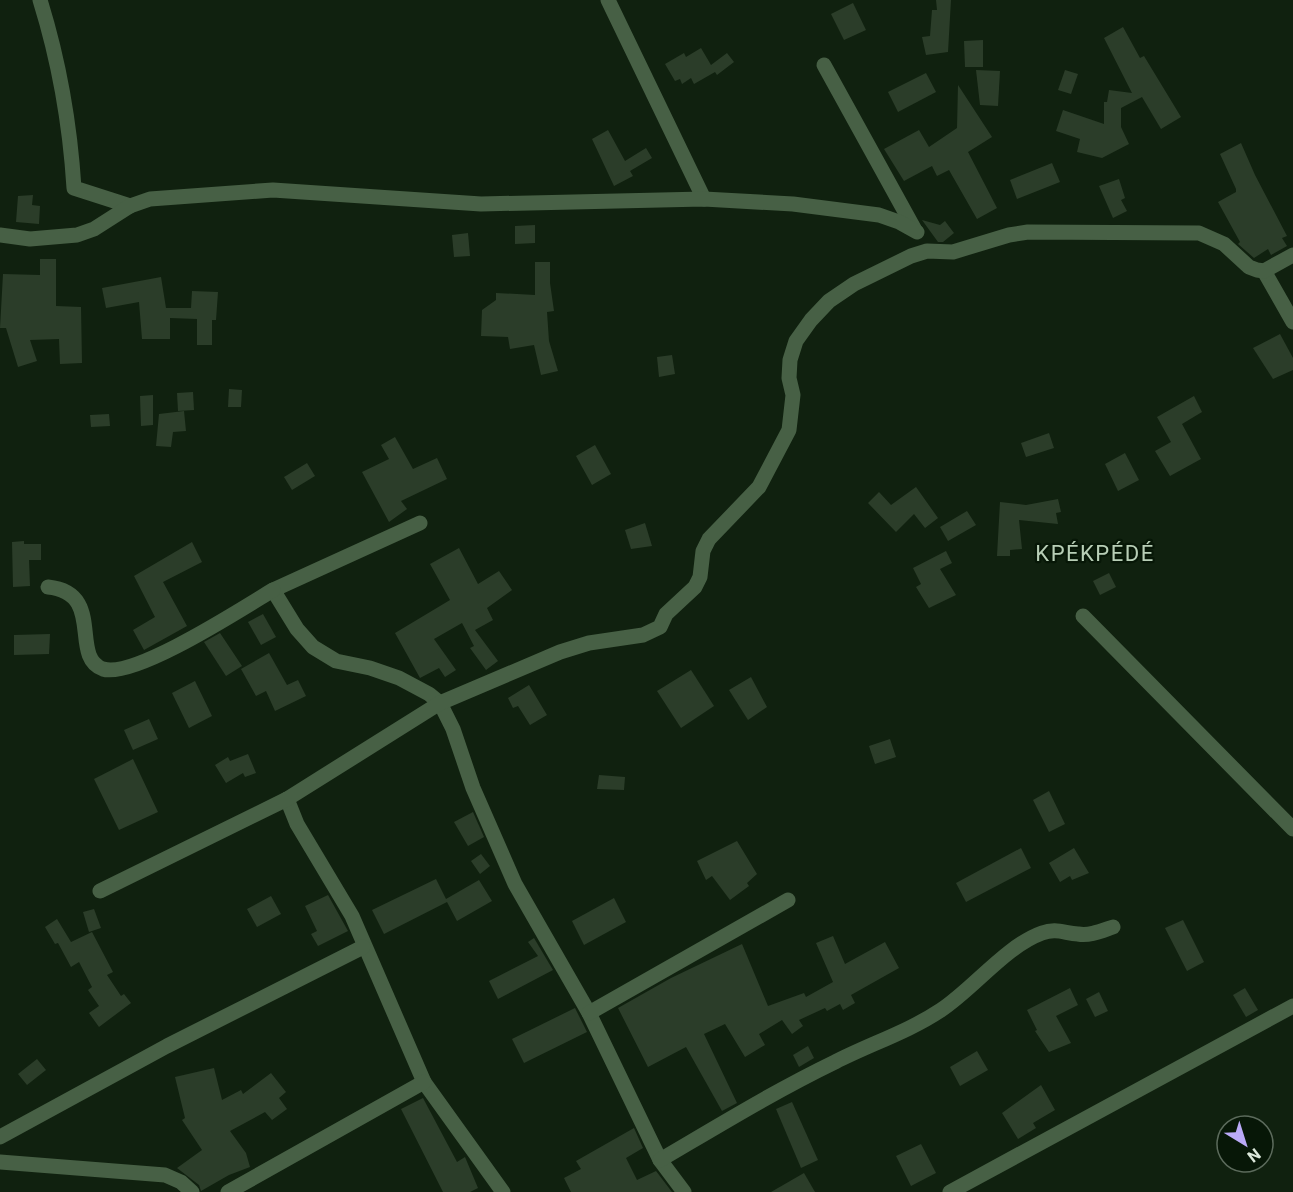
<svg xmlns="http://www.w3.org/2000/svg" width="1293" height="1192" font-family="Roboto,sans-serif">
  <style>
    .building { fill: #2b3d29 }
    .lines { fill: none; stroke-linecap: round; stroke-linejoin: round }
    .minor { stroke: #476045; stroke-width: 15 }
    .labels { text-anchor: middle; stroke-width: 4.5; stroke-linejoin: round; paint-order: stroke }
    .quarter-label { font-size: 22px; letter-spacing: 1.5px; fill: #b8ceb6; stroke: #071707 }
  </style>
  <rect width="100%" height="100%" fill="#10210f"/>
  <g class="building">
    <path d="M936 0H951L948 52 926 55 922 37 930 36 932 10H937Z"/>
    <path d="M853 3 866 30 844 40 831 14Z"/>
    <path d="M1123 27 1140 58 1144 56 1181 117 1161 129 1142 97 1121 108V127L1129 144 1102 158 1077 152 1080 139 1056 131 1063 110 1104 124V102H1107L1109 90 1132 93 1104 38Z"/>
    <path d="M983 40V67H965L964 41Z"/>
    <path d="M701 48 711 65 727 53 734 62 717 75 715 72 694 84 691 78 682 84 680 79 675 81 665 64 684 53 686 57Z"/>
    <path d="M976 70 1000 71 998 106 980 105Z"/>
    <path d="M1065 70 1078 74 1071 94 1058 90Z"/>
    <path d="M926 73 936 92 898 112 888 92Z"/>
    <path d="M958 85 992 137 968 152 997 208 977 219 949 170 937 176 932 166 904 181 884 149 919 130 929 147 957 128Z"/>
    <path d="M608 130 625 161 646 148 652 158 630 171 633 176 614 186 592 139Z"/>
    <path d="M1241 143 1255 175 1287 236 1282 238 1287 246 1271 255 1268 249 1254 258 1238 244 1240 242 1218 202 1236 192V189L1220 154Z"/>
    <path d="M1052 163 1060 182 1017 199 1010 180Z"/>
    <path d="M1119 179 1125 198 1121 200 1127 211 1113 218 1099 186Z"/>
    <path d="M33 195 32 205 40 206 39 224 16 222 18 196Z"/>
    <path d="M922 220 940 225 945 221 954 233 943 242H938Z"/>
    <path d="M535 225V243L515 244V226Z"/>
    <path d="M468 233 470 256 454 257 452 235Z"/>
    <path d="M40 259H56V306L81 307 82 363 60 364 59 339 30 340 37 361 18 367 6 328H0L3 274 40 275Z"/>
    <path d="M535 262H550V283L554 311 547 312 549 341 558 371 541 375 534 345 510 349 508 337 481 336 482 310 496 300V293L535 295Z"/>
    <path d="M161 277 166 308H191L192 291 218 292 216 320H212V345H197V319L170 318V339H142L139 302 106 308 102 288Z"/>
    <path d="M1280 334 1293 358V370L1273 379 1253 348Z"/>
    <path d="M672 355 675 374 659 377 657 357Z"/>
    <path d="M229 389 242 390 241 407H228Z"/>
    <path d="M193 392 194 410 178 411 177 393Z"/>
    <path d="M153 395V425L141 426 140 396Z"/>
    <path d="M1194 396 1202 412 1182 424 1201 459 1170 476 1155 451 1171 442 1157 417Z"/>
    <path d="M184 411 186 431 173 432 171 447 156 446 159 414Z"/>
    <path d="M109 414 110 426 91 427 90 415Z"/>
    <path d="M1049 433 1054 448 1026 457 1021 443Z"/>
    <path d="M395 437 413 469 437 458 447 479 401 501 407 509 389 522 362 472 389 459 381 445Z"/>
    <path d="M595 445 611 474 592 485 576 456Z"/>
    <path d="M1125 453 1139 480 1118 491 1105 464Z"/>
    <path d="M307 463 315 476 292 490 284 477Z"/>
    <path d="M916 487 938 518 925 528 914 514 896 532 868 503 879 492 891 505Z"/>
    <path d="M1058 499 1061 512 1056 513 1058 524 1019 520 1022 549 1010 550V556H997L1000 502 1026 505Z"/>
    <path d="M967 511 976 525 948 541 940 527Z"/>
    <path d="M645 523 652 546 631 549 625 530Z"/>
    <path d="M24 541V544H41V560H29L30 586 13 587 12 542Z"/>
    <path d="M192 542 202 562 163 582 187 626 144 650 133 630 155 617 134 576Z"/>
    <path d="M459 548 478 584 499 571 512 590 487 608 493 620 475 630 498 661 486 670 470 648 474 646 462 623 434 639 456 670 445 677 439 668 420 678 395 633 450 600 430 564Z"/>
    <path d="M946 551 952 563 940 569 956 595 929 608 916 587 921 584 913 568Z"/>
    <path d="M1109 573 1116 587 1100 595 1093 581Z"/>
    <path d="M263 614 276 637 261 645 248 622Z"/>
    <path d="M220 633 242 666 226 676 204 642Z"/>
    <path d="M50 634 49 654 14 655V635Z"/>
    <path d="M269 653 287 685 298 680 306 696 275 711 266 691 256 696 241 669Z"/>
    <path d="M691 670 714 706 681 728 657 691Z"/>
    <path d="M751 677 767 707 748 720 729 690Z"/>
    <path d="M195 681 212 716 189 728 172 693Z"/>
    <path d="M529 685 547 715 530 725 518 706 513 708 508 698Z"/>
    <path d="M149 719 158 739 133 750 124 730Z"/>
    <path d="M890 739 896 757 875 764 869 746Z"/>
    <path d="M248 754 256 773 245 777 243 773 226 783 215 765 228 757 230 761Z"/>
    <path d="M133 759 158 812 119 830 94 779Z"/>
    <path d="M599 775 625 777 624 790 597 789Z"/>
    <path d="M1049 791 1065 824 1049 832 1033 800Z"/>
    <path d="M473 812 484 837 468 846 454 822Z"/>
    <path d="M737 841 757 874 747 883 749 886 730 900 712 876 706 880 697 861Z"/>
    <path d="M1021 848 1031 868 966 902 956 883Z"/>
    <path d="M1074 848 1089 873 1072 880 1070 876 1060 882 1049 863Z"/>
    <path d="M481 854 490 866 480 874 471 861Z"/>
    <path d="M436 879 446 899 479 880 492 901 457 921 447 902 384 934 372 910Z"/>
    <path d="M328 895 348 931 318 946 311 934 317 931 305 906Z"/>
    <path d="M271 896 281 914 257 927 247 909Z"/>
    <path d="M614 898 626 922 584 945 572 921Z"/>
    <path d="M94 909 101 928 89 932 83 912Z"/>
    <path d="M57 919 71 942 92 932 113 972 107 975 121 996 124 994 131 1003 99 1027 89 1013 99 1006 88 990 92 987 79 962 71 967 58 943 55 944 45 927Z"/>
    <path d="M1183 920 1204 962 1187 971 1165 928Z"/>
    <path d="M833 936 845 964 885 942 899 968 851 995 855 1003 843 1010 840 1004 827 1011 825 1008 799 1020 803 1026 792 1034 782 1020 759 1034 765 1045 745 1057 725 1024 704 1034 737 1103 722 1111 686 1047 648 1067 618 1008 671 978 742 944 768 1006 804 993 806 997 833 982 816 943Z"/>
    <path d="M534 938 553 970 498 999 489 981 538 956 528 942Z"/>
    <path d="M1070 988 1078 1005 1056 1016 1071 1043 1049 1052 1035 1031 1037 1030 1027 1010Z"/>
    <path d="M1245 988 1258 1010 1246 1017 1233 995Z"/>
    <path d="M1099 992 1108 1011 1095 1017 1086 999Z"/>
    <path d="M575 1008 587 1032 524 1063 512 1039Z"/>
    <path d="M808 1046 814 1058 799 1067 793 1055Z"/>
    <path d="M977 1051 988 1070 960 1086 950 1067Z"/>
    <path d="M37 1059 46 1070 27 1085 18 1074Z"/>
    <path d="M214 1068 222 1100 241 1090 243 1094 271 1073 286 1092 279 1098 287 1109 272 1120 265 1112 230 1131 246 1153 250 1167 229 1175 201 1191 199 1185 177 1168 202 1150 182 1120 185 1118 175 1077Z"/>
    <path d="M1041 1085 1055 1110 1033 1123 1036 1128 1018 1139 1002 1113Z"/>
    <path d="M423 1098 457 1162 465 1157 478 1188 470 1192H443L401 1109Z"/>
    <path d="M792 1102 818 1160 801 1168 776 1109Z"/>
    <path d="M634 1128 643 1148 626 1158 637 1180 656 1171 672 1192H571L564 1178 581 1169 576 1161Z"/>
    <path d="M921 1144 936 1173 911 1186 896 1156Z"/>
    <path d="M804 1173 815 1192H771Z"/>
  </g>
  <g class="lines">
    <g class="minor">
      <path d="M40 0C59 61 70 124 74 188L130 206"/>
      <path d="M608 0 704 199"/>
      <path d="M824 65 915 230"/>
      <path d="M0 235 30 239 77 235 94 229 130 206 150 199 273 190 481 204 704 199 793 204 879 215 899 222 917 232"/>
      <path d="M1264 271 1293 322"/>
      <path d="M420 523 273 590 297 629 313 647 336 661 370 668 399 678 429 694 440 703 453 729 473 788 515 884 589 1013 660 1160 684 1192"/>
      <path d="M48 587C106 593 69 657 103 669 134 679 243 608 273 590"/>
      <path d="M1083 616 1293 829"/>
      <path d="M287 799 297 824 352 916 424 1082 503 1192"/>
      <path d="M100 891 287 799 440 703 560 652 589 643 643 635 660 627 666 614 695 587 700 577 703 551 709 539 759 487 789 430 793 395 789 378 790 360 796 341 811 320 829 301 854 284 911 256 927 251 953 252 1009 235 1028 232 1199 233 1224 244 1249 267 1257 270 1264 271 1293 255"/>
      <path d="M589 1013 788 900"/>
      <path d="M0 1137 167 1046 363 947"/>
      <path d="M660 1160C718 1126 775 1091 835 1062 870 1044 908 1032 941 1010 974 988 1006 946 1042 933 1056 928 1064 933 1078 934 1090 936 1101 931 1113 927"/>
      <path d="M0 1162 165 1175 181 1182 192 1192"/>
      <path d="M228 1192 424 1082"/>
      <path d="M950 1192 1293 1006"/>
    </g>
  </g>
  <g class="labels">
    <g class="quarter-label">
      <text x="1095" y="561">KPÉKPÉDÉ</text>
    </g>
  </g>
  <g transform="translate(1245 1144) rotate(142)"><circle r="28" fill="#071707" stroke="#5c6b5c" stroke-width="1.5"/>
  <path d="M0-4.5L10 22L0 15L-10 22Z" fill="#baaaf7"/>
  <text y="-9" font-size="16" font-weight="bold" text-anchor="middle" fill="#dce8db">N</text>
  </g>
</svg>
